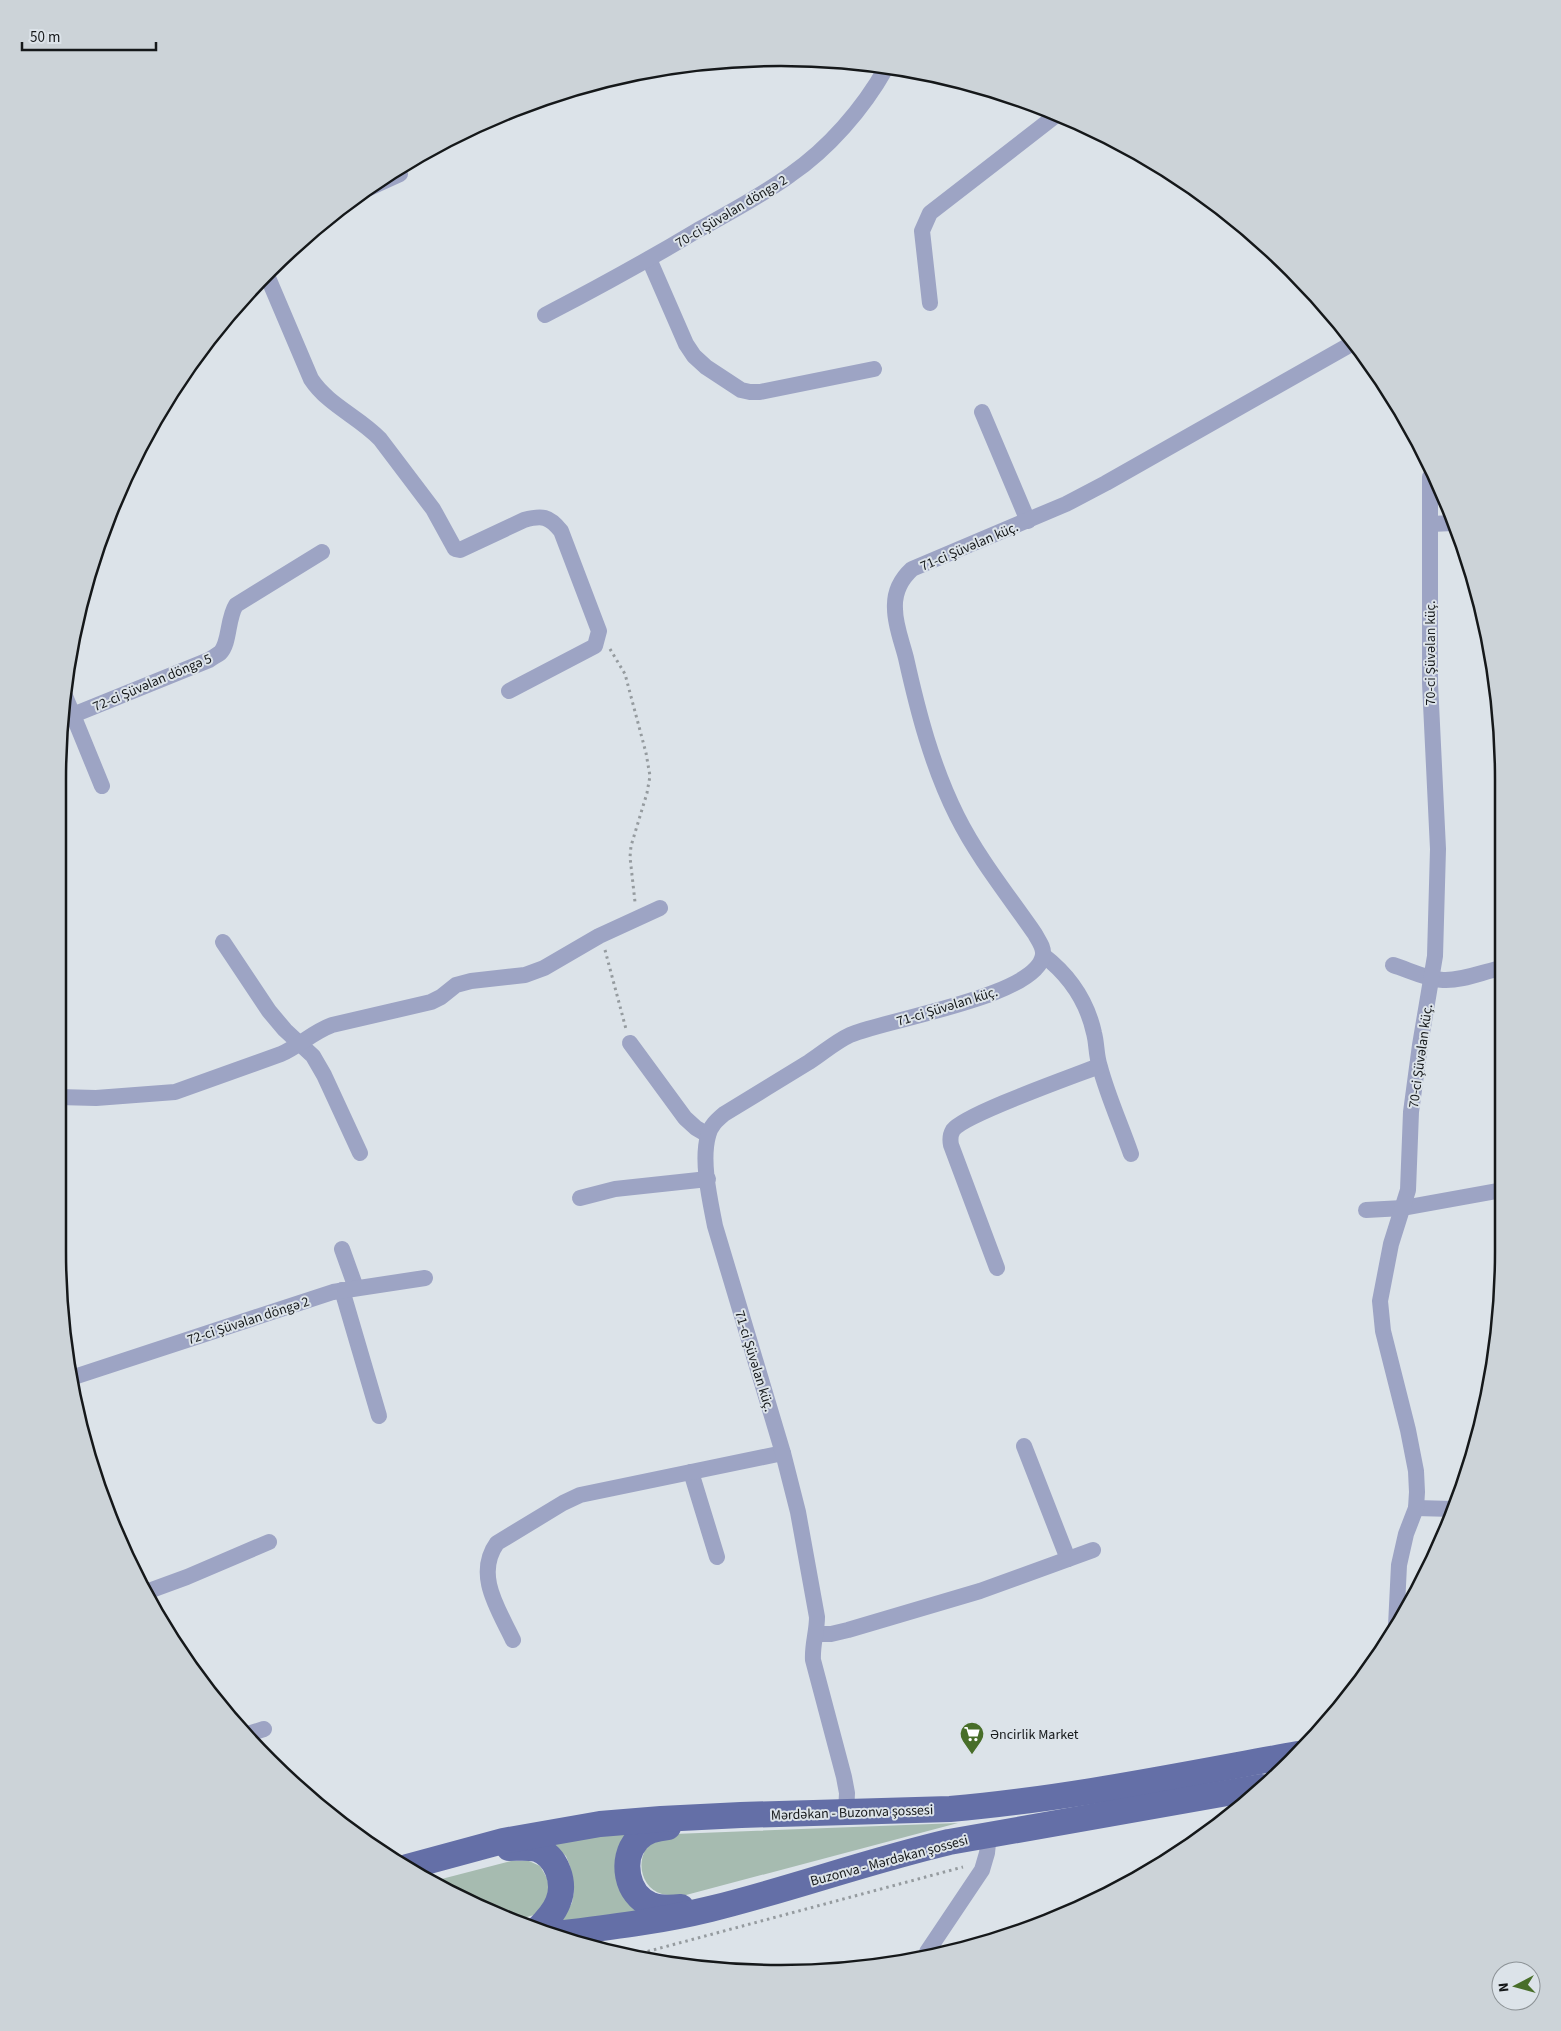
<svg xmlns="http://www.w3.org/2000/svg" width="1561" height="2031" font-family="'Source Sans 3',sans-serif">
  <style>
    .green { fill: #a6bbb0 }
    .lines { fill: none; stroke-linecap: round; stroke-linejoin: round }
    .path { stroke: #959b9f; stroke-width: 3; stroke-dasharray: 2.5 4; stroke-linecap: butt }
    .minor { stroke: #9da4c4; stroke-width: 16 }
    .primary { stroke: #646fa7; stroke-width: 26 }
    .labels { text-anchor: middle; stroke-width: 4; stroke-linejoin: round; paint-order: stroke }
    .street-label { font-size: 14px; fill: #15181a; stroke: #dce3e9 }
    .poi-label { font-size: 14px; fill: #15181a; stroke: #dce3e9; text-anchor: start }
    .rim { fill: none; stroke: #15181a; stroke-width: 2.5 }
  </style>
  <rect width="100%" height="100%" fill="#dce3e9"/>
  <g class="green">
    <path d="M958 1823 686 1895C679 1895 669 1896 662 1894 643 1889 636 1865 646 1849 652 1840 665 1837 674 1834Z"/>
    <path d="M633 1832 644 1912 559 1923 572 1903 574 1890 570 1866 566 1856 550 1843Z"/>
    <path d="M511 1861H529L540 1866 547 1878 550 1890 547 1903 534 1915 516 1920 430 1882Z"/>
  </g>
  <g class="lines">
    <g class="path">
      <path d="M610 649 625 674 646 753 650 776 647 793 631 846 630 857 635 902"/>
      <path d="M605 950 626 1029"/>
      <path d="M622 1955 638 1954 963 1867"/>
    </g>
    <g class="minor">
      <path d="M367 189 400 174"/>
      <path d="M649 259 686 344 694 356 706 367 741 390 750 392H760L874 369"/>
      <path d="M266 273 311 379C328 405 359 417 380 439L433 509 455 549 460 550 524 520C542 515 549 516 561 531L599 631 595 646 509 691"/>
      <path d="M930 303 922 231 930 213 1059 113"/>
      <path d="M545 315C597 288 648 260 698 230 729 213 761 196 790 175 828 149 863 109 886 68"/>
      <path d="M982 412 1028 521"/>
      <path d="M1431 524 1453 523"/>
      <path d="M65 696 73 715 209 660C212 658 217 655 220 653 230 643 227 619 236 605L322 552"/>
      <path d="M73 715 102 786"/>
      <path d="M223 942 269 1011 285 1030 313 1056 324 1075 360 1153"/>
      <path d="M1043 955C1069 975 1087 1001 1094 1033 1097 1044 1096 1056 1100 1067 1108 1097 1121 1125 1131 1154"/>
      <path d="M1393 965C1409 970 1426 979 1443 980 1461 981 1480 973 1497 969"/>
      <path d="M630 1043 685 1118 696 1128 708 1135"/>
      <path d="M58 1097 96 1098 175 1092 281 1054C299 1046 313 1032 332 1025L431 1002 441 997 456 985 471 981 525 975 544 968 599 936 660 908"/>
      <path d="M580 1198 615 1189 708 1179"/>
      <path d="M1366 1210 1403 1208 1497 1191"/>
      <path d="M342 1249 356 1288"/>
      <path d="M997 1268 951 1145C950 1140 950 1135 953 1130 965 1114 1074 1076 1099 1066"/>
      <path d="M342 1290 379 1416"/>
      <path d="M74 1377 333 1292 425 1278"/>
      <path d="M1024 1446 1068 1559"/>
      <path d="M691 1472 717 1557"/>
      <path d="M1416 1508 1453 1509"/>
      <path d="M146 1592 187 1577 269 1542"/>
      <path d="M1396 1626 1399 1565 1406 1534 1416 1508 1417 1492 1416 1471 1408 1430 1383 1331 1380 1301 1391 1244 1408 1190 1411 1112 1420 1045 1435 956 1438 849 1430 683V477"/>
      <path d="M817 1634H831L848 1630 980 1591 1093 1550"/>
      <path d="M513 1640C499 1610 474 1575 497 1543L563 1503 580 1495 783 1453"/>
      <path d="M248 1734 264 1729"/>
      <path d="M846 1813 847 1793 844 1777 813 1660C812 1645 817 1632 817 1617L798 1512 783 1453 715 1226C710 1200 701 1162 708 1136 710 1126 717 1120 724 1114 752 1097 781 1079 809 1062 823 1053 835 1042 850 1035 886 1019 1037 997 1043 955 1044 947 1038 940 1035 934 1008 895 978 858 957 816 932 766 918 712 906 658 902 642 895 625 895 609 894 593 900 580 912 569L1066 504 1106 483 1353 343"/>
      <path d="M927 1952 982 1870 987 1853 989 1834"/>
    </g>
    <g class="primary">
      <path d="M668 1827C658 1828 644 1831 637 1840 620 1859 626 1895 651 1905 660 1909 671 1908 681 1907"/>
      <path d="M509 1848C518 1848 529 1847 537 1849 557 1856 566 1883 558 1902 554 1913 545 1922 537 1930"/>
      <path d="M407 1867 503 1841 600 1824 661 1819 741 1815 950 1809C1067 1799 1182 1775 1298 1754"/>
      <path d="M549 1935C603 1928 657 1922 710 1909 791 1889 868 1861 949 1842L1261 1787"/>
    </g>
  </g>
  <defs>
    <symbol id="supermarket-pin" viewBox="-11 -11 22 30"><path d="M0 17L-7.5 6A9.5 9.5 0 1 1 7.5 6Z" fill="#486e29" stroke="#dce3e9"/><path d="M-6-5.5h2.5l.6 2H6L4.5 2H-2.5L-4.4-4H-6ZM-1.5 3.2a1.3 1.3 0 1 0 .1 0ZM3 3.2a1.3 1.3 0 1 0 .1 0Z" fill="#fff"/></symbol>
  </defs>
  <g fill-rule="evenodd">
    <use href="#supermarket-pin" x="958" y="1720" width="28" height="38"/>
  </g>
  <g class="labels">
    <g class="street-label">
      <text transform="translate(731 211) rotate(-31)" y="5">70-ci Şüvəlan döngə 2</text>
      <text transform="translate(969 546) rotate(-23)" y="5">71-ci Şüvəlan küç.</text>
      <text transform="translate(1430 653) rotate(-90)" y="5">70-ci Şüvəlan küç.</text>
      <text transform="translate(152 682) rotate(-23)" y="5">72-ci Şüvəlan döngə 5</text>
      <text transform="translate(947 1006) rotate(-17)" y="5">71-ci Şüvəlan küç.</text>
      <text transform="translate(1420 1056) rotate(-82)" y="5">70-ci Şüvəlan küç.</text>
      <text transform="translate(248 1320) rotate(-18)" y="5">72-ci Şüvəlan döngə 2</text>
      <text transform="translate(755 1361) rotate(73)" y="5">71-ci Şüvəlan küç.</text>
      <text transform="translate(852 1812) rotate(-2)" y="5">Mərdəkan - Buzonva şossesi</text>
      <text transform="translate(889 1860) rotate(-15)" y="5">Buzonva - Mərdəkan şossesi</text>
    </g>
    <g class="poi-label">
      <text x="990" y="1739">Əncirlik Market</text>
    </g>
  </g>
  <path d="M0 0H1561V2031H0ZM780 66H781A714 714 0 0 1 1495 780V1251A714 714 0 0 1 781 1965H780A714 714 0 0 1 66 1251V780A714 714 0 0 1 780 66Z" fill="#ccd3d8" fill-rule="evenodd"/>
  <path class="rim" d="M780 66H781A714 714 0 0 1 1495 780V1251A714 714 0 0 1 781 1965H780A714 714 0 0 1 66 1251V780A714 714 0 0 1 780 66Z"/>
  <g transform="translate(1516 1986) rotate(264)"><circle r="24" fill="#dce3e9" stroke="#8c9296"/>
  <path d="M0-4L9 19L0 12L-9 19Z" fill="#486e29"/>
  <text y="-8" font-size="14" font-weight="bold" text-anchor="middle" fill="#15181a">N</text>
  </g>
  <path d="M22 42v8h134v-8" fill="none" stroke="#15181a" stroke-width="2.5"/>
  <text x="30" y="42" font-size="15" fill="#15181a" stroke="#dce3e9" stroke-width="4" paint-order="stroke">50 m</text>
</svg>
